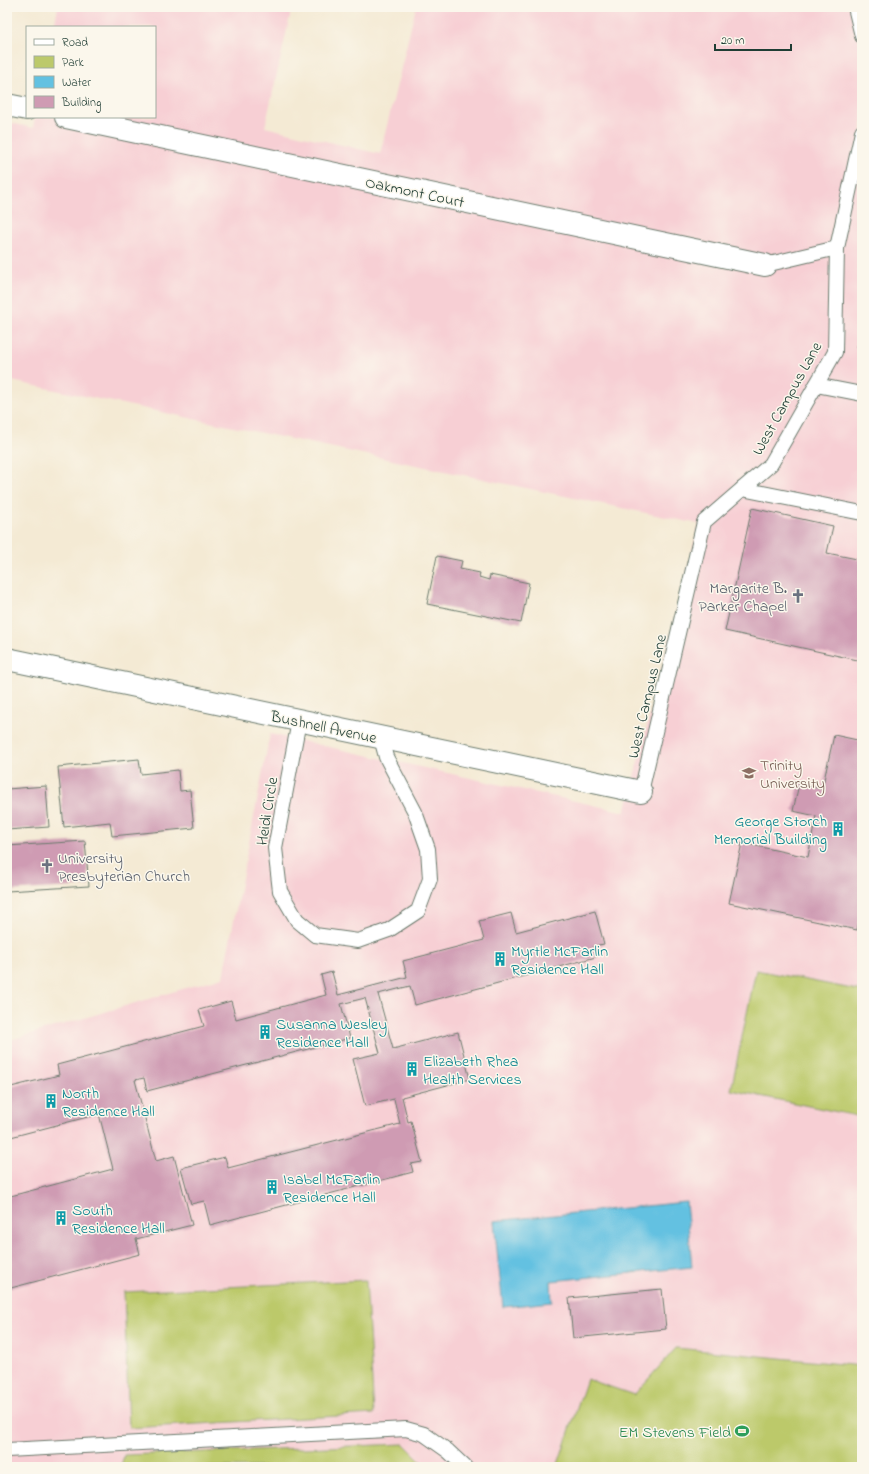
<svg xmlns="http://www.w3.org/2000/svg" width="869" height="1474" font-family="'Indie Flower',sans-serif">
  <style>
    .built { fill: #f7cfd4 }
    .green { fill: #bcc96b; stroke: #6e8350 }
    .water { fill: #63c1e1; stroke: #417f8a }
    .building { fill: #cf9bb3 }
    .lines { fill: none; stroke-linecap: round; stroke-linejoin: round }
    .service-casing { stroke: #6a7a6c; stroke-width: 16 }
    .minor-casing { stroke: #6a7a6c; stroke-width: 24 }
    .service { stroke: #fff; stroke-width: 14 }
    .minor { stroke: #fff; stroke-width: 22 }
    .labels { text-anchor: middle; stroke-width: 3; stroke-linejoin: round; paint-order: stroke }
    .street-label { font-size: 16px; fill: #1f3d34; stroke: #fbf7ec }
    .worship-label { font-size: 16px; fill: #5b616d; stroke: #fbf7ec; text-anchor: end }
    .education-label { font-size: 16px; fill: #785e54; stroke: #fbf7ec; text-anchor: start }
    .culture-label { font-size: 16px; fill: #0d838f; stroke: #fbf7ec; text-anchor: start }
    .leisure-label { font-size: 16px; fill: #27864d; stroke: #fbf7ec; text-anchor: end }
  </style>
  <rect width="100%" height="100%" fill="#fbf7ec"/>
  <filter id="ink" filterUnits="userSpaceOnUse"><feTurbulence type="fractalNoise" baseFrequency=".025" numOctaves="2"/><feDisplacementMap in="SourceGraphic" scale="8" xChannelSelector="R" yChannelSelector="G"/><feConvolveMatrix kernelMatrix="1 2 1 2 8 2 1 2 1" color-interpolation-filters="sRGB"/></filter>
  <filter id="wash" filterUnits="userSpaceOnUse"><feTurbulence type="fractalNoise" baseFrequency=".012" numOctaves="4" result="noise"/><feDisplacementMap in="SourceGraphic" scale="16" xChannelSelector="R" yChannelSelector="G"/><feGaussianBlur stdDeviation="0.9" result="paint"/><feColorMatrix in="noise" values="0 0 0 0 0 0 0 0 0 0 0 0 0 0 0 0 0 1.4 0 .05"/><feComposite in="paint" operator="in"/></filter>
  <g filter="url(#wash)">
    <rect width="100%" height="100%" fill="#f4ead4"/>
    <path class="built" d="M58 7H292L265 127 380 154 416 7H862V1467H7V1041L223 977 270 734 625 812 699 524 7 380V122L33 128 35 117H155V27H54Z"/>
    <g class="green">
      <path d="M756 970 862 991V1117L731 1090Z"/>
      <path d="M366 1280 374 1414 129 1428 124 1292Z"/>
      <path d="M676 1348 862 1366V1467H557L587 1379 634 1395Z"/>
      <path d="M404 1444 427 1467H121L124 1455Z"/>
    </g>
    <path class="water" d="M686 1202 692 1267 551 1281 552 1302 503 1307 494 1221Z"/>
    <g id="blocks">
      <g class="building">
        <path d="M861 325H862V349L857 347Z"/>
        <path d="M752 508 833 526 827 553 862 560V661L725 631Z"/>
        <path d="M437 556 462 561 460 569 480 573 479 577 489 580 490 575 529 583 521 623 427 604Z"/>
        <path d="M834 735 862 741V908L857 930 729 903 742 843 808 857 816 816 793 811 799 784 822 789Z"/>
        <path d="M139 759 141 774 178 770 180 791 190 790 194 828 112 836 110 822 64 827 58 767Z"/>
        <path d="M46 786 49 827 7 830V789Z"/>
        <path d="M85 841 89 886 7 891V846Z"/>
        <path d="M595 911 604 944 593 946 596 957 415 1005 410 986 378 994 393 1049 458 1032 470 1079 402 1097 408 1122 411 1121 422 1162 411 1164 413 1172 210 1225 204 1201 191 1204 181 1168 225 1157 228 1168 400 1124 394 1099 365 1106 353 1059 380 1053 365 998 341 1004 350 1038 147 1091 144 1078 135 1080 156 1161 174 1156 192 1225 136 1239 140 1254 7 1289V1197L113 1169 99 1114 7 1138V1088L59 1075 57 1065 204 1026 199 1010 231 1001 236 1019 326 995 321 975 332 972 338 995 407 977 403 961 484 940 479 921 511 913 516 932Z"/>
        <path d="M662 1289 666 1329 573 1338 569 1298Z"/>
      </g>
    </g>
  </g>
  <g filter="url(#ink)">
    <use href="#blocks" fill-opacity="0" stroke="#6a7a6c" stroke-width="1"/>
    <g class="lines">
      <defs>
        <g id="service">
          <path d="M855 7 862 36"/>
          <path d="M765 265 837 248"/>
          <path d="M816 385 862 394"/>
          <path d="M742 489 862 513"/>
          <path d="M299 721 275 848 280 891 297 920 315 935 358 941 389 930 418 911 430 879 428 849 415 812 386 757 381 738"/>
          <path d="M641 792 704 522 771 464 835 352 837 248 862 132"/>
          <path d="M7 1450 406 1429 424 1434 448 1451 465 1467"/>
        </g>
        <g id="minor">
          <path d="M7 105 27 109"/>
          <path d="M66 117 765 265"/>
          <path d="M7 659 641 792"/>
        </g>
      </defs>
      <use href="#service" class="service-casing"/>
      <use href="#minor" class="minor-casing"/>
      <use href="#service" class="service"/>
      <use href="#minor" class="minor"/>
    </g>
  </g>
  <defs>
    <symbol id="church-bare" viewBox="-9 -9 18 18"><path d="M-1.2-6h2.4v3.5h3.3v2.4h-3.3V6h-2.4V-.1h-3.3v-2.4h3.3Z" fill="#6b7280" stroke="#fbf7ec" stroke-width="2.5" paint-order="stroke"/></symbol>
    <symbol id="university-bare" viewBox="-9 -9 18 18"><path d="M0-5L7-2L0 1L-7-2ZM-4 1L0 2.5L4 1V4Q0 6-4 4Z" fill="#8d6e63" stroke="#fbf7ec" stroke-width="2.5" paint-order="stroke"/></symbol>
    <symbol id="building-bare" viewBox="-9 -9 18 18"><path d="M-4-6H4V6H1V3H-1V6H-4ZM-2.5-4.3h1.7v1.8h-1.7ZM.8-4.3h1.7v1.8H.8ZM-2.5-1h1.7V.8h-1.7ZM.8-1h1.7V.8H.8Z" fill="#0f9aa8" stroke="#fbf7ec" stroke-width="2.5" paint-order="stroke"/></symbol>
    <symbol id="stadium-bare" viewBox="-9 -9 18 18"><path d="M0-5a6.5 5 0 1 0 0 10a6.5 5 0 1 0 0-10ZM-3.5-1.8h7v3.6h-7Z" fill="#2e9e5b" stroke="#fbf7ec" stroke-width="2.5" paint-order="stroke"/></symbol>
  </defs>
  <g fill-rule="evenodd">
    <use href="#church-bare" x="788" y="586" width="20" height="20"/>
    <use href="#university-bare" x="739" y="763" width="20" height="20"/>
    <use href="#building-bare" x="828" y="819" width="20" height="20"/>
    <use href="#church-bare" x="37" y="856" width="20" height="20"/>
    <use href="#building-bare" x="490" y="949" width="20" height="20"/>
    <use href="#building-bare" x="255" y="1022" width="20" height="20"/>
    <use href="#building-bare" x="402" y="1059" width="20" height="20"/>
    <use href="#building-bare" x="41" y="1091" width="20" height="20"/>
    <use href="#building-bare" x="262" y="1177" width="20" height="20"/>
    <use href="#building-bare" x="51" y="1208" width="20" height="20"/>
    <use href="#stadium-bare" x="732" y="1421" width="20" height="20"/>
  </g>
  <g class="labels">
    <g class="street-label">
      <text transform="translate(415 191) rotate(12)" y="6">Oakmont Court</text>
      <text transform="translate(786 398) rotate(-61)" y="6">West Campus Lane</text>
      <text transform="translate(646 696) rotate(-77)" y="6">West Campus Lane</text>
      <text transform="translate(324 726) rotate(12)" y="6">Bushnell Avenue</text>
      <text transform="translate(266 811) rotate(-81)" y="6">Heidi Circle</text>
    </g>
    <g class="worship-label">
      <text x="787" y="593">Margarite B.<tspan x="787" dy="18">Parker Chapel</tspan></text>
      <text x="58" y="863" text-anchor="start">University<tspan x="58" dy="18">Presbyterian Church</tspan></text>
    </g>
    <g class="education-label">
      <text x="760" y="770">Trinity<tspan x="760" dy="18">University</tspan></text>
    </g>
    <g class="culture-label">
      <text x="827" y="826" text-anchor="end">George Storch<tspan x="827" dy="18">Memorial Building</tspan></text>
      <text x="511" y="956">Myrtle McFarlin<tspan x="511" dy="18">Residence Hall</tspan></text>
      <text x="276" y="1029">Susanna Wesley<tspan x="276" dy="18">Residence Hall</tspan></text>
      <text x="423" y="1066">Elizabeth Rhea<tspan x="423" dy="18">Health Services</tspan></text>
      <text x="62" y="1098">North<tspan x="62" dy="18">Residence Hall</tspan></text>
      <text x="283" y="1184">Isabel McFarlin<tspan x="283" dy="18">Residence Hall</tspan></text>
      <text x="72" y="1215">South<tspan x="72" dy="18">Residence Hall</tspan></text>
    </g>
    <g class="leisure-label">
      <text x="731" y="1437">EM Stevens Field</text>
    </g>
  </g>
  <rect width="869" height="1474" fill="none" stroke="#fbf7ec" stroke-width="24"/>
  <rect x="26" y="26" width="130" height="92" fill="#fbf7ec" stroke="#a3ada2"/>
  <rect x="34" y="39" width="20" height="6" fill="#ffffff" stroke="#a3ada2"/>
  <text x="62" y="46" font-size="12" fill="#1f3d34">Road</text>
  <rect x="34" y="56" width="20" height="12" fill="#bcc96b" stroke="#a3ada2"/>
  <text x="62" y="66" font-size="12" fill="#1f3d34">Park</text>
  <rect x="34" y="76" width="20" height="12" fill="#63c1e1" stroke="#a3ada2"/>
  <text x="62" y="86" font-size="12" fill="#1f3d34">Water</text>
  <rect x="34" y="96" width="20" height="12" fill="#cf9bb3" stroke="#a3ada2"/>
  <text x="62" y="106" font-size="12" fill="#1f3d34">Building</text>
  <path d="M715 44v6h76v-6" fill="none" stroke="#1f3d34" stroke-width="2"/>
  <text x="721" y="44" font-size="12" fill="#1f3d34" stroke="#fbf7ec" stroke-width="3" paint-order="stroke">20 m</text>
</svg>
